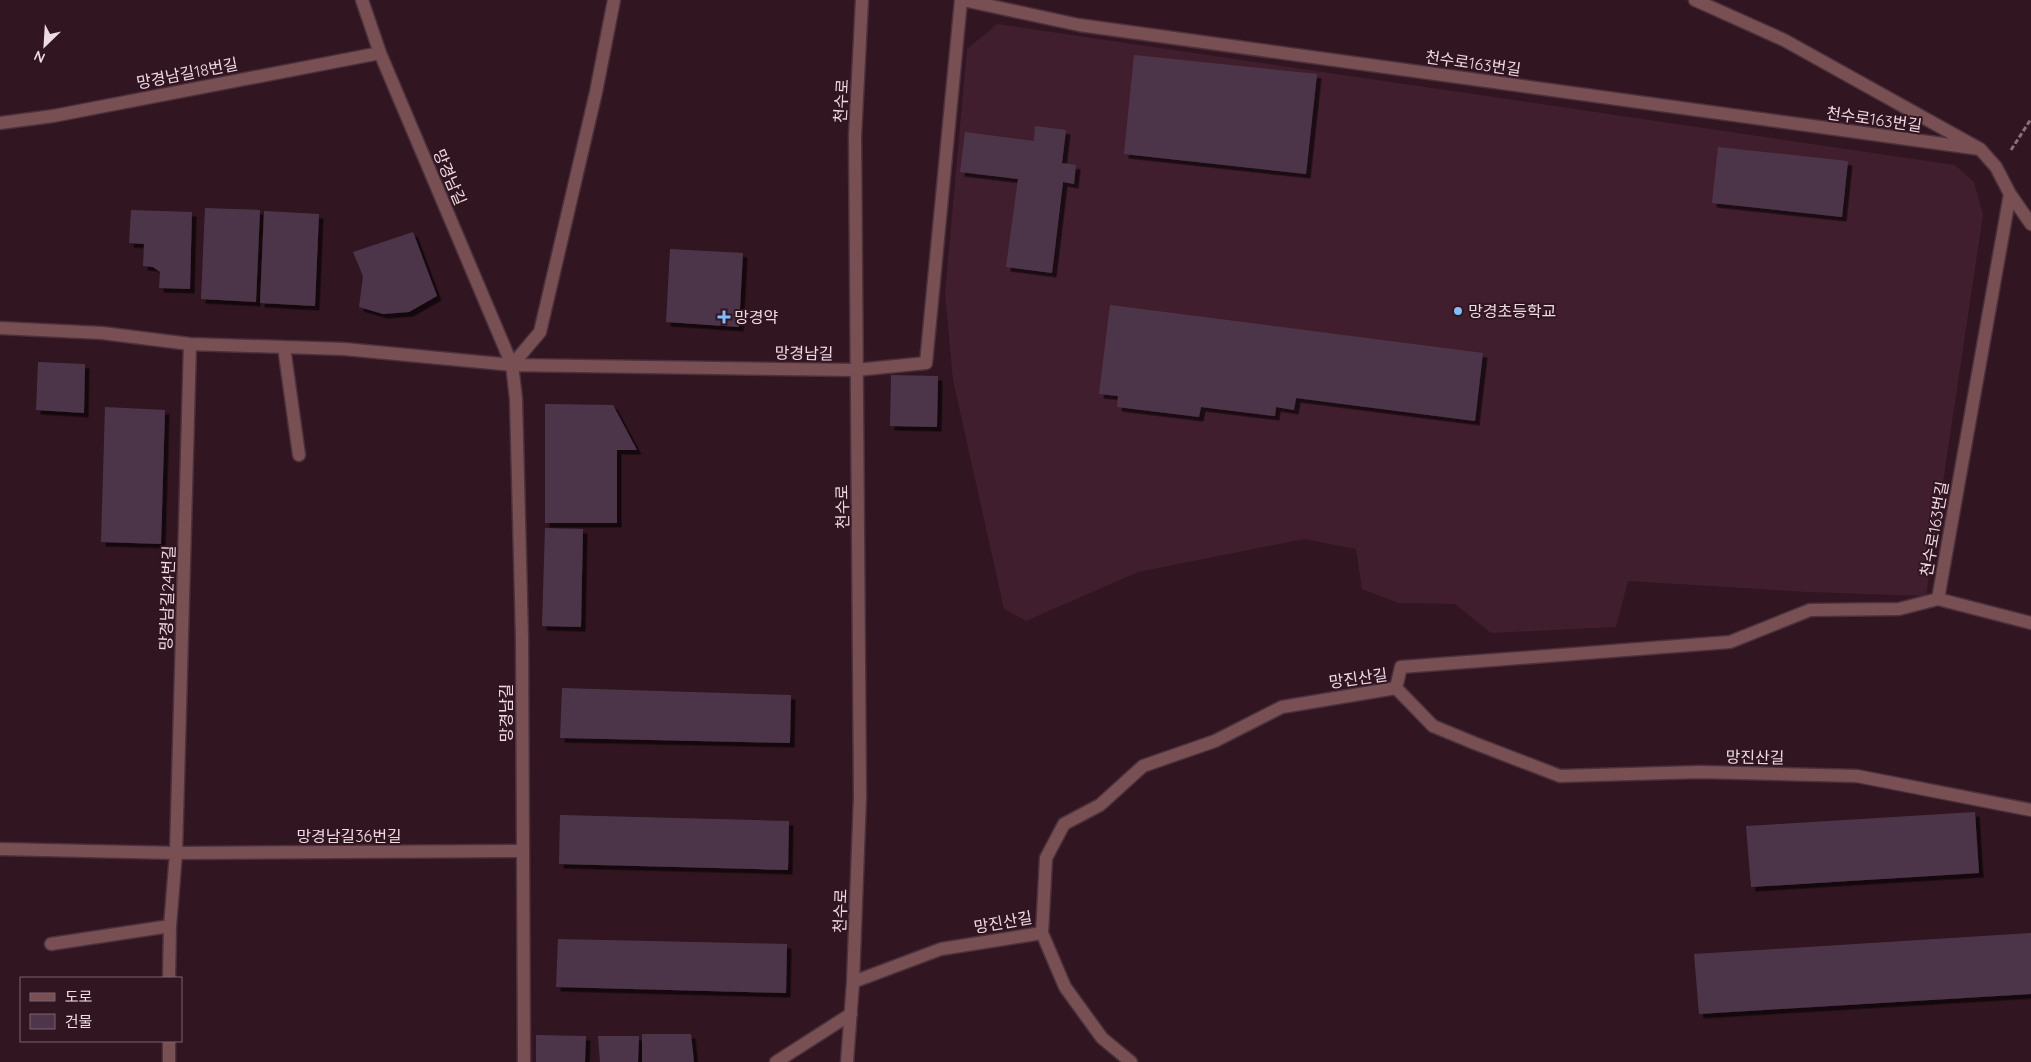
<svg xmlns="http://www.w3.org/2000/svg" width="2031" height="1062" viewBox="0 0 2031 1062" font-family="Quicksand,'Noto Sans KR',sans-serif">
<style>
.built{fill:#411e2d}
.building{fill:#4e3549;filter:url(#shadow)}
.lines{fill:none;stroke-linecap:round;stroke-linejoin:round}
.minor-casing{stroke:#4b313c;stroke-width:15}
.path{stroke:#89707a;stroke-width:3;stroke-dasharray:5 2.5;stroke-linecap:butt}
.minor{stroke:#784f52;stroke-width:12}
.poi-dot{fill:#80bdfa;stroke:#311521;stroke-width:2}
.labels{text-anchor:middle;stroke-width:4;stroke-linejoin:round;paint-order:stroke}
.street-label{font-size:16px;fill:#eedae1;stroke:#311521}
.poi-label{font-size:16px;fill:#eedae1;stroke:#311521;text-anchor:start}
</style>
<defs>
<filter id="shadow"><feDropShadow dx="4.5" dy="4.5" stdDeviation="0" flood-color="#0009"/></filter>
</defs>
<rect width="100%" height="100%" fill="#311521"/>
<!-- built -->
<path class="built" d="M997,24L1955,165L1974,182L1983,215L1926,596L1808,592L1628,581L1616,627L1491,633L1455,604L1399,603L1362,589L1356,549L1304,539L1138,572L1026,621L1004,609L953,380L945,293L967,49Z"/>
<!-- building -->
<path class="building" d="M1134,55L1317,74L1306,174L1124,154Z
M1035,126L1066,130L1062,163L1076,165L1074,184L1063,182L1052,273L1006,267L1018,179L960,172L965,132L1034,141Z
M1718,147L1848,161L1842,217L1712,203Z
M205,208L260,210L256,302L201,299Z
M131,210L192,212L190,289L159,288L160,272L153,267L143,266L144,244L129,243Z
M264,211L319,214L315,306L260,303Z
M413,232L437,296L409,312L383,314L359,307L363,276L353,252Z
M670,249L743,253L739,327L666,322Z
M1110,305L1483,353L1475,421L1296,398L1294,410L1276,407L1275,416L1201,407L1199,417L1117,407L1118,396L1099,394Z
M38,362L85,364L84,413L36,410Z
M891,375L938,376L937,427L890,426Z
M545,404L613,405L637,450H617V523H545Z
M105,407L165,410L161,544L101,542Z
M545,528L583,529L581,627L542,626Z
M562,688L791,695L790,743L560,738Z
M1975,812L1979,873L1751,887L1746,826Z
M560,815L789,821L788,870L559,864Z
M2031,933V994L1699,1014L1694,954Z
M558,939L787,944L786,993L556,987Z
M642,1034H691L694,1062H642Z
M536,1035L586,1036L585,1062H536Z
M598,1036H639L638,1062H600Z"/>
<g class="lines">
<defs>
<path id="minor" d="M362,0L380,53L512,365
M963,0L1079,25L1980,149L1784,40L1695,0
M0,123L53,116L380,53
M2010,194L2031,224
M0,328L102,333L190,344L344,349L512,365
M284,347L299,455
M512,365L540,332L596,92L614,0
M1938,599L2010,194L1996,167L1980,149
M1396,688L1401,667L1730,642L1810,610L1899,609L1938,599L2031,623
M0,849L176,853L523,851
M51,944L170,926
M169,978L170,926L176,853L190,344
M853,982L941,949L1042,933
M169,1062V1041
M524,1062L522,638L516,399L512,365L856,370L926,363L961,0
M776,1062L851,1014
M847,1062L853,982L860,796L855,136L862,0
M1131,1062L1102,1038L1065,987L1042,933L1046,858L1064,824L1100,805L1143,766L1215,741L1282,707L1396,688L1433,726L1474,743L1560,776L1700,772L1857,776L2031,810"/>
</defs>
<!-- minor casing -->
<use href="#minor" class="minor-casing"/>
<!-- path -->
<path class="path" d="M2011,150L2031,119"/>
<!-- minor -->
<use href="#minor" class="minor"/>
</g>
<!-- markers -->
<g class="poi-dot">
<circle cx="1458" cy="311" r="5"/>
<path d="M721.5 309.5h5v5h5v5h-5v5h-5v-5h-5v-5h5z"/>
</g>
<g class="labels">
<!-- street labels -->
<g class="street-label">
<text transform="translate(1473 63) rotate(8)" y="6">천수로163번길</text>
<text transform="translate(187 73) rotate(-11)" y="6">망경남길18번길</text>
<text transform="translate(841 101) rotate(-87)" y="6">천수로</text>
<text transform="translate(1874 119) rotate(8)" y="6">천수로163번길</text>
<text transform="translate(450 177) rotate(67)" y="6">망경남길</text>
<text transform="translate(804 353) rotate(1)" y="6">망경남길</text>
<text transform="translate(842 507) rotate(-91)" y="6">천수로</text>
<text transform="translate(1934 529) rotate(-80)" y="6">천수로163번길</text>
<text transform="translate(167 598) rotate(-88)" y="6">망경남길24번길</text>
<text transform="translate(1358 678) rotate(-8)" y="6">망진산길</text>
<text transform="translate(506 713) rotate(-90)" y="6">망경남길</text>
<text transform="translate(1755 757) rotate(1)" y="6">망진산길</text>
<text x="349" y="842">망경남길36번길</text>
<text transform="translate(840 911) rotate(-88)" y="6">천수로</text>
<text transform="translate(1003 922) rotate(-10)" y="6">망진산길</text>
</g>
<!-- poi labels -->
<g class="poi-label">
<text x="1468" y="317">망경초등학교</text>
<text x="734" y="323">망경약</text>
</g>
</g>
<!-- legend -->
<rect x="20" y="977" width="162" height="65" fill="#311521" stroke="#7d646e"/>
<rect x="30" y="993" width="25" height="8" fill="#784f52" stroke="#7d646e"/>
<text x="65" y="1002" font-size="15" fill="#eedae1">도로</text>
<rect x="30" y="1014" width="25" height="15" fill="#4e3549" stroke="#7d646e"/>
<text x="65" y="1027" font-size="15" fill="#eedae1">건물</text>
<!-- north arrow -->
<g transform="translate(45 45) rotate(205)" stroke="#311521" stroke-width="4" paint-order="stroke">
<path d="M0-4L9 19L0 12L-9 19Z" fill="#eedae1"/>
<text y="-8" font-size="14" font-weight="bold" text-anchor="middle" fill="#eedae1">N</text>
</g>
</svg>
